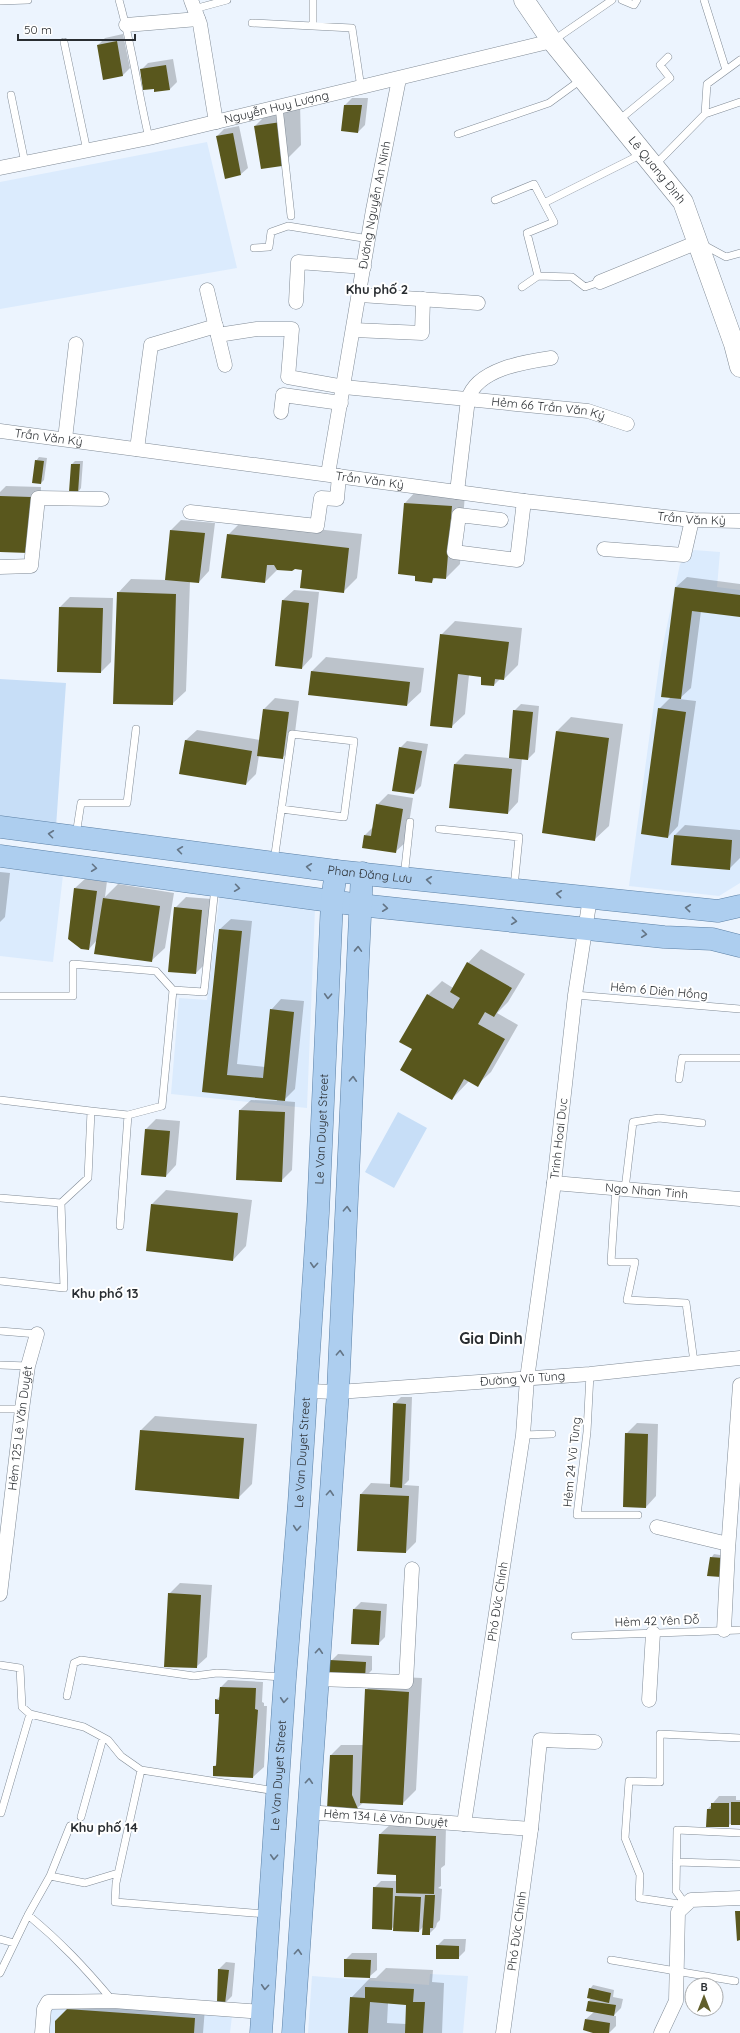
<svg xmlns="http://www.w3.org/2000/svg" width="740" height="2033" viewBox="0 0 740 2033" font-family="Quicksand,sans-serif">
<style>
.built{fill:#dbebfd}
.green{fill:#c7def7}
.shadow{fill:#0003;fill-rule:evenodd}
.building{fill:#59571d}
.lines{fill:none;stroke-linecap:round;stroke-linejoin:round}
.lane-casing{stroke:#818b96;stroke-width:8}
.street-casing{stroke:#818b96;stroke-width:15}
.secondary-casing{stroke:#818b96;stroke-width:21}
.primary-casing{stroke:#5c80a5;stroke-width:23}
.lane{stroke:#fff;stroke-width:7}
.street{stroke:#fff;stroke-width:14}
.secondary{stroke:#fff;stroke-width:20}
.primary{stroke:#adceef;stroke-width:22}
.oneway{stroke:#647586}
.labels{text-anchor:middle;stroke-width:4;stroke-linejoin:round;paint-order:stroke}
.street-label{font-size:12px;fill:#292d31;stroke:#fff}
.neighbourhood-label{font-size:13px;font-weight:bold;fill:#292d31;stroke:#fff}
.district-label{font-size:16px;font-weight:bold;fill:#292d31;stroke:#fff}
</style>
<rect width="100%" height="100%" fill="#ecf4fe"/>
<!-- built -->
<path class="built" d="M207,142L237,268L0,309V182Z
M694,550L720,552L717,587L740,590V883L719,896L629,886L660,659L680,564Z
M0,868L63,875L53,962L0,956Z
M220,893L315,908L307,1108L171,1094L179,998L207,1000Z
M430,1974L468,1976L463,2033H308L312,1976L429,1985Z
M51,2005H107L232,2016L230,2033H46Z"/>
<!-- green -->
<path class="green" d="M0,679L66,683L56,827L12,820L0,816Z
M398,1112L427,1128L394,1188L365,1172Z"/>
<!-- shadow -->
<path class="shadow" d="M123,34L130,68L123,75L104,78L98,45L105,38Z
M173,59L177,82L170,89L154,88L141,70L148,63Z
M352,98H368L365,125L358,132L345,105Z
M300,103L301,145L281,165L255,126L275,106Z
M239,126L248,168L241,174L217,136L224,129Z
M39,457L47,458L44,480L41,483L36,461Z
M75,461H83L81,488L78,492L72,464Z
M6,486L41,487L39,541L0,551V492Z
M418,489L465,493L460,564L446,578L436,577L432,581L405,503Z
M181,520L215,523L209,571L199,582L190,581L186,691L172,704L118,593L131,579L166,580L171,530Z
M242,521L362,534L357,578L343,592L303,569H278L265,582L228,535Z
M687,577L740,584V616L701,611L691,688L679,699L696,701L678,826L668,837L659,709L671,697L676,587Z
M294,590L319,592L312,657L302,668L283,600Z
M70,597L113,598L111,662L101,672L60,607Z
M455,621L522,628L518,665L504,679L501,678L494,685L482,676L469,675L465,714L451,727L441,635Z
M326,657L424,668L421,692L407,705L309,694L312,671Z
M275,698L299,701L293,748L282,758L259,755L256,774L246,784L181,773L186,740L197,730L260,740L264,709Z
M521,704L539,706L535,752L528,759L522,758L518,802L508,813L455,764L465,754L509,758L514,711Z
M571,717L623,724L609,826L595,839L543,832L557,731Z
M407,741L428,744L421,786L414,793L400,748Z
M388,794L413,798L406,842L395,852L365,835L374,826L377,805Z
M685,825L740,830V858L729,869L675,835Z
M0,872L10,873L5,917L0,922Z
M86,878L107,881L105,897L118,884L174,893L165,948L151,961L97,940L89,949L75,888Z
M186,897L212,899L206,963L196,973L175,908Z
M231,919L252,921L237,1064L265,1067L271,1010L281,999L304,1001L295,1089L283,1101L295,1102L292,1170L281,1181L240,1110L251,1100L277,1101V1099L203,1091L220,929Z
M481,949L525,974L508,1002L497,1013L518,1025L491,1072L477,1085L469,1081L452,1099L413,1049L428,995L442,981L453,988L468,963Z
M156,1119L180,1121L176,1165L166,1176L142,1174L146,1129Z
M166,1190L252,1200L246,1246L233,1260L147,1250L152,1204Z
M401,1397H412L409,1480L404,1485L419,1486L416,1542L406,1552L358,1550L361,1494L371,1483L391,1484L394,1404Z
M155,1416L257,1424L252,1484L238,1498L136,1490L141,1430Z
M637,1423L658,1424L656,1496L646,1507L626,1434Z
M714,1554L726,1556L724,1573L711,1558Z
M180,1583L212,1585L207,1657L196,1667L169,1594Z
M361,1602L387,1604L385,1637L378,1644L354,1609Z
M338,1654L372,1656V1670L365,1677L331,1661Z
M380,1676L422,1678L416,1790L402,1804L364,1802L357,1808L331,1755L341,1745H364L366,1690Z
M228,1680L263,1682L262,1702L264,1703V1706H267L264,1767L253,1777L214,1766L217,1764L220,1715L216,1700L221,1695V1687Z
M719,1796H736V1800H740V1824H730L728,1826H707L708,1809Z
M391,1824L446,1826L445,1865L441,1868V1886L438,1888L442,1889L440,1920L437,1923L436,1927L429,1934L424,1926L419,1931L394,1930L395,1926L391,1929L374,1888L381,1881H397V1874L380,1834Z
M444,1939H466L465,1951L458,1958L437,1946Z
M352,1953H377V1970L370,1976L345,1960Z
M226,1962L235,1963L232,1996L225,2003L219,1969Z
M386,1968L433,1970L432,1982L444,1983L442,2033H349L351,1998L370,1978H376ZM388,2003L407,2004L406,2024L387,2023Z
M593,1985L614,1990L613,1997L623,1999L621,2008L613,2016H616V2026L609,2033L586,2019L594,2012L587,2011L589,2001L591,1998L590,1989Z
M79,1999L205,2008L203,2033H56V2022Z"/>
<!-- building -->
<path class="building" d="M117,41L123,76L103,80L97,45Z
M166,65L170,90L154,92V89L143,90L140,69Z
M344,105H362L358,133L341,131Z
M281,122L282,166L261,169L254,126Z
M233,133L241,175L225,179L216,136Z
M35,460L44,461L41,484L32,483Z
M71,464H80L78,493L69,492Z
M0,496L31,497L29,553L0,552Z
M404,503L452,506L446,579L433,578L432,583L415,581V576L398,574Z
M170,530L205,533L199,583L165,580Z
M227,534L349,548L344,593L300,588L302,570L295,569L292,571L277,570L274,565H267L265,583L221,578Z
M675,587L740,595V617L692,611L681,699L661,697Z
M117,592L176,594L173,705L113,704Z
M282,600L309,603L302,669L275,666Z
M59,607L103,608L101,673L57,672Z
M440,634L509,642L504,680L495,679L494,686L481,685V677L458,674L452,728L430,726Z
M311,671L410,682L407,706L308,695Z
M658,708L686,712L668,838L641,834Z
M263,709L289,712L283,759L257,756Z
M513,710L533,712L528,760L509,758Z
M556,731L609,738L595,841L542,833Z
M185,740L252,751L246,785L179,774Z
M399,747L422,751L414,794L392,791Z
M454,764L512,769L508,814L449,808Z
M376,804L403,809L396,853L362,848L364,835L371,836Z
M674,835L732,840L730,870L671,865Z
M74,888L97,891L89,950L81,949L68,939Z
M103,898L160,906L152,962L94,954Z
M174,907L202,910L196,974L168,972Z
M219,929L242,931L227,1075L263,1078L270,1009L294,1012L285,1101L202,1092Z
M467,962L512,988L494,1017L485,1012L478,1024L505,1039L478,1087L464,1079L452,1100L400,1070L412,1049L399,1042L427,994L453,1009L460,998L450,992Z
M239,1110L285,1112L282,1182L236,1180Z
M145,1129L170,1131L166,1177L141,1175Z
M151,1204L238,1213L233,1261L146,1251Z
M393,1403L406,1404L402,1488L390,1487Z
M140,1430L244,1438L239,1499L135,1490Z
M625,1433L648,1434L646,1508L623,1507Z
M360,1494L409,1496L406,1553L357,1551Z
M710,1557L723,1558L721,1577L707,1576Z
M168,1593L201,1595L197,1668L164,1667Z
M353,1609L381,1611L379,1645L351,1644Z
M330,1660L366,1662L365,1678L329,1676Z
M220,1687L256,1688L255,1709L258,1710L253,1778L213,1776V1766H216L219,1714H215V1699L219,1700Z
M365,1689L409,1692L403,1805L360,1803Z
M330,1755H353L352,1795L358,1809H327Z
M731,1802H740V1825H731Z
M711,1803H729V1827H706L707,1809H711Z
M379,1834L436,1836L434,1894L396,1893V1875L377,1874Z
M373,1887L393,1888L392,1930L372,1929Z
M425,1895H435L433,1928H430V1935H422Z
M395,1896L421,1897L419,1932L393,1931Z
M735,1911H740V1940L737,1941Z
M436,1945L459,1946V1959H436Z
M344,1959L371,1960L370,1978L344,1977Z
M218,1969L229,1970L225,2004L217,2003Z
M365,1987L414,1989L413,2002H425L423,2033H405L406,2005L370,2002L368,2033H348L350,1997L365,1998Z
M589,1988L611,1993L609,2003L587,1998Z
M588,2001L616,2005L614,2016L586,2011Z
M67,2009L195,2018L194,2033H55V2021Z
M585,2019L610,2023L609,2033H593L583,2030Z"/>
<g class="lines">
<defs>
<path id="lane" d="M119,0C132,45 138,92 149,138
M313,0V26
M622,0L634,5L637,0
M704,0L726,70
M0,1L28,0
M194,9L227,0
M252,23L352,28L361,88
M554,40L612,0
M64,42L87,151
M11,95L25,163
M279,107L291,216
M705,114L707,84L740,60
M619,120L670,78L660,65L668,57
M458,134L549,103L582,79
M655,165L705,114L740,102
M495,200L534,184L544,203
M702,244L726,257L740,253
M254,248L269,247L271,232L288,226L369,239
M538,276L572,277L585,287L600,282
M522,287L538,276L527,233L554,222L544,203L642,154
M439,829L519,837L514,887
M76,835L81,803H127L136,729
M274,861C280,818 286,776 292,734L354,741L344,817L281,809
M404,877L410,822
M575,995L740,1009
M0,996H73V964L156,971L173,990L204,992L215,887
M679,1079L682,1058H740
M0,1100L91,1111
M616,1188L611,1262H635L627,1300L686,1303L694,1362
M625,1189L633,1122L659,1118L702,1123
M0,1198L61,1203
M120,1226L128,1115
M0,1281L64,1288L61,1203L88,1178L91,1111L128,1115L162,1106L173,990
M0,1331L37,1334
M0,1365L28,1366
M590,1374L587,1432L577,1515H638
M0,1409H22
M523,1435L552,1434
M575,1636L740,1630
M0,1665L20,1668L22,1707L30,1714L84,1727L97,1734L108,1740L121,1756L141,1770L276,1791
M67,1696L74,1663L81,1660L194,1676L217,1673L283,1677
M141,1770L116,1883L115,1902L266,1914
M1,1813L30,1714
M81,1817L103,1738
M676,1862L740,1864
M50,1876L70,1826
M686,1905L639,1898L640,1875L625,1838L629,1781L660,1782V1734L740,1738
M686,1905L676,1891L677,1830L740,1833
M28,1915C61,1942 85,1968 112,2000
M0,1939L14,1943
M611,1960L735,1981
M0,1973L28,1915L50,1876L85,1883L118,1873"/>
<g id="street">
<path d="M191,0L200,24L216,122"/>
<path d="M126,25L198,19"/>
<path id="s1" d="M0,168L149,138L552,41"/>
<path d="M600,282L698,242"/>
<path d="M207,290L225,365"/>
<path d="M360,295L478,303"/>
<path d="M296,302L298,262L364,267"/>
<path d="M354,330L422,333L423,299"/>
<path id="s2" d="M218,335L257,329H292L288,377L344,387L588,411L627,424"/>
<path d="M281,412L283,395L341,403"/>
<path id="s3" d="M0,431L524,501L692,520L740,521"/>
<path d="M65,439L76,344"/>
<path d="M137,449L151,345L216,326"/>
<path id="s4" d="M328,474L373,210L399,79"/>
<path d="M457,492L468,399C477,369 524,362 551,358"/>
<path d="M190,512L317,526L321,498L337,499L339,476"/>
<path d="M501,520L459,515L454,552L517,560L524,501"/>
<path d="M604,549L684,555L692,520"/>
<path d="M0,567L31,566L38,498L102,499"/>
<path id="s5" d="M554,1183L740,1199"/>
<path id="s6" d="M305,1391L338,1392L590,1374L740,1358"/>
<path d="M657,1527L728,1544"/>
<path id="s7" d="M0,1594L22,1409L28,1366L37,1334"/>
<path d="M724,1630L728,1550L740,1385"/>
<path d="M317,1679L406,1682L412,1569"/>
<path d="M649,1700L653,1633"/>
<path id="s8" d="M307,1812L531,1829"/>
<path id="s9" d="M464,1824L523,1435L527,1379L554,1183L575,995L590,898"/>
<path d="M42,2033L44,2009L48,2002L113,2001L263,2012"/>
<path id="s10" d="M503,2033L531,1829L540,1740L595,1742"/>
<path d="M661,2033L676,2001L678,1912L691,1900L740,1898"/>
</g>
<g id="secondary">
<path id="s11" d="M524,0L552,41L683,202L734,344L740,367"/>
</g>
<g id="primary">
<path id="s12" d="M0,827L336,871L718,911L740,906"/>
<path d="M0,856L360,905L664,937L712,939L740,946"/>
<path id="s13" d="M261,2033L285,1678L299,1504L318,1213L332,901L336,871"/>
<path d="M293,2033L338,1392L362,873"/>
</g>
</defs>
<!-- lane casing -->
<use href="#lane" class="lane-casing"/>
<!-- street casing -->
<use href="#street" class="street-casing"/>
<!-- secondary casing -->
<use href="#secondary" class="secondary-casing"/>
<!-- primary casing -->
<use href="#primary" class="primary-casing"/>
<!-- lane -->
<use href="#lane" class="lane"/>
<!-- street -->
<use href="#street" class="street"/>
<!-- secondary -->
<use href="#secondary" class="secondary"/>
<!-- primary -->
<use href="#primary" class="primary"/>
</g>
<!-- one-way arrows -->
<defs><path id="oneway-chevron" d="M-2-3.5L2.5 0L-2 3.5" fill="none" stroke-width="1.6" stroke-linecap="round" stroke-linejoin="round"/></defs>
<g class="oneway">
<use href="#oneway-chevron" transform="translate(51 834) rotate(-173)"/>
<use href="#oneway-chevron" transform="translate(180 850) rotate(-172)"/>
<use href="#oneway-chevron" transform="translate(309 867) rotate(-173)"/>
<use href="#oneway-chevron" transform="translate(94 868) rotate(7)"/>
<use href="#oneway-chevron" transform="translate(429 880) rotate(-174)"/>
<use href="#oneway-chevron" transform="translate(237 888) rotate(8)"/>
<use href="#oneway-chevron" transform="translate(559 894) rotate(-174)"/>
<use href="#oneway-chevron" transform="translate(385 908) rotate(6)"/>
<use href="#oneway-chevron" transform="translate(688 908) rotate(-174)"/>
<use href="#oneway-chevron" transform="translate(514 921) rotate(6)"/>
<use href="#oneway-chevron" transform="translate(644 934) rotate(6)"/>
<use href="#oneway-chevron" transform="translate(358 949) rotate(-88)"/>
<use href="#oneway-chevron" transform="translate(328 996) rotate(93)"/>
<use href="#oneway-chevron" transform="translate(353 1079) rotate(-87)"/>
<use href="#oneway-chevron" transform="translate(347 1209) rotate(-87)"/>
<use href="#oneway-chevron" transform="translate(314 1265) rotate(94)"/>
<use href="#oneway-chevron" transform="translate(340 1353) rotate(-87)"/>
<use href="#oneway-chevron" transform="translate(330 1493) rotate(-86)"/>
<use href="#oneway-chevron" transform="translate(297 1528) rotate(95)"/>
<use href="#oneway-chevron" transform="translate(319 1651) rotate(-86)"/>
<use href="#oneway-chevron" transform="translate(284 1700) rotate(94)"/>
<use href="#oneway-chevron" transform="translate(309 1781) rotate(-86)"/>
<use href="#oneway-chevron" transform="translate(274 1857) rotate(93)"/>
<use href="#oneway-chevron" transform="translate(298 1952) rotate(-86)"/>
<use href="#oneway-chevron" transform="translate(265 1987) rotate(94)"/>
</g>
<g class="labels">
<!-- street labels -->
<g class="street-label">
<text dy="4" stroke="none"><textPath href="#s1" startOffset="283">Nguyễn Huy Lượng</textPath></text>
<text dy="4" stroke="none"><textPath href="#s11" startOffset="216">Lê Quang Định</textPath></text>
<text dy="4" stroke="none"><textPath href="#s4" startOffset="273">Đường Nguyễn An Ninh</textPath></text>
<text dy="4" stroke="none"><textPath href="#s2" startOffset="385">Hẻm 66 Trần Văn Kỷ</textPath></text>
<text dy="4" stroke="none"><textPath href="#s3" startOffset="49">Trần Văn Kỷ</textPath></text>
<text dy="4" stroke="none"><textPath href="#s3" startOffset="373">Trần Văn Kỷ</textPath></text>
<text dy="4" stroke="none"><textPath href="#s3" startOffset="697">Trần Văn Kỷ</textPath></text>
<text dy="4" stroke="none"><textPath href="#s12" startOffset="373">Phan Đăng Lưu</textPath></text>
<text transform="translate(659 991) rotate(5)" y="4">Hẻm 6 Diên Hồng</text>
<text dy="4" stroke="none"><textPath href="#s13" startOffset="906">Le Van Duyet Street</textPath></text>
<text dy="4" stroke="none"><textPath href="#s9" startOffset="692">Trinh Hoai Duc</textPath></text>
<text dy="4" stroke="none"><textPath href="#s5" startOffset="93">Ngo Nhan Tinh</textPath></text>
<text dy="4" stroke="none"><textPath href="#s6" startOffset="218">Đường Vũ Tùng</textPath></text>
<text dy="4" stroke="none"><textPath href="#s7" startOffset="167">Hẻm 125 Lê Văn Duyệt</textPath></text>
<text dy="4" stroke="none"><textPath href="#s13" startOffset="582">Le Van Duyet Street</textPath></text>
<text transform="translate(572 1462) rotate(-84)" y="4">Hẻm 24 Vũ Tùng</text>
<text dy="4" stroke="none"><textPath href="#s9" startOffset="225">Phó Đức Chính</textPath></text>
<text transform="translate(657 1621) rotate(-2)" y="4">Hẻm 42 Yên Đỗ</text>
<text dy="4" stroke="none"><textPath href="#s13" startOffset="258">Le Van Duyet Street</textPath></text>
<text dy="4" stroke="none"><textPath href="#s8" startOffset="79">Hẻm 134 Lê Văn Duyệt</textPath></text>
<text dy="4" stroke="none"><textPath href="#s10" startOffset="103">Phó Đức Chính</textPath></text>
</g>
<!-- neighbourhood labels -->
<g class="neighbourhood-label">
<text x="377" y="294">Khu phố 2</text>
<text x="105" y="1298">Khu phố 13</text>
<text x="104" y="1832">Khu phố 14</text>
</g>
<!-- district labels -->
<g class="district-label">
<text x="491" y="1344">Gia Dinh</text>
</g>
</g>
<!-- north arrow -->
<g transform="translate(704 1997)"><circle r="19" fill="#ffffff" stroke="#a9abad"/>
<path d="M0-3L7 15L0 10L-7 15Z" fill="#615f2c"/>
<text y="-6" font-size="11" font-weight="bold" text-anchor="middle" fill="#292d31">B</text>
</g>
<!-- scale -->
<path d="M18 34v6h117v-6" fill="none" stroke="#292d31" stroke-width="2"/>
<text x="24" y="34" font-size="12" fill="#292d31" stroke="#ffffff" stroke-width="3" paint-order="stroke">50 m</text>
</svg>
